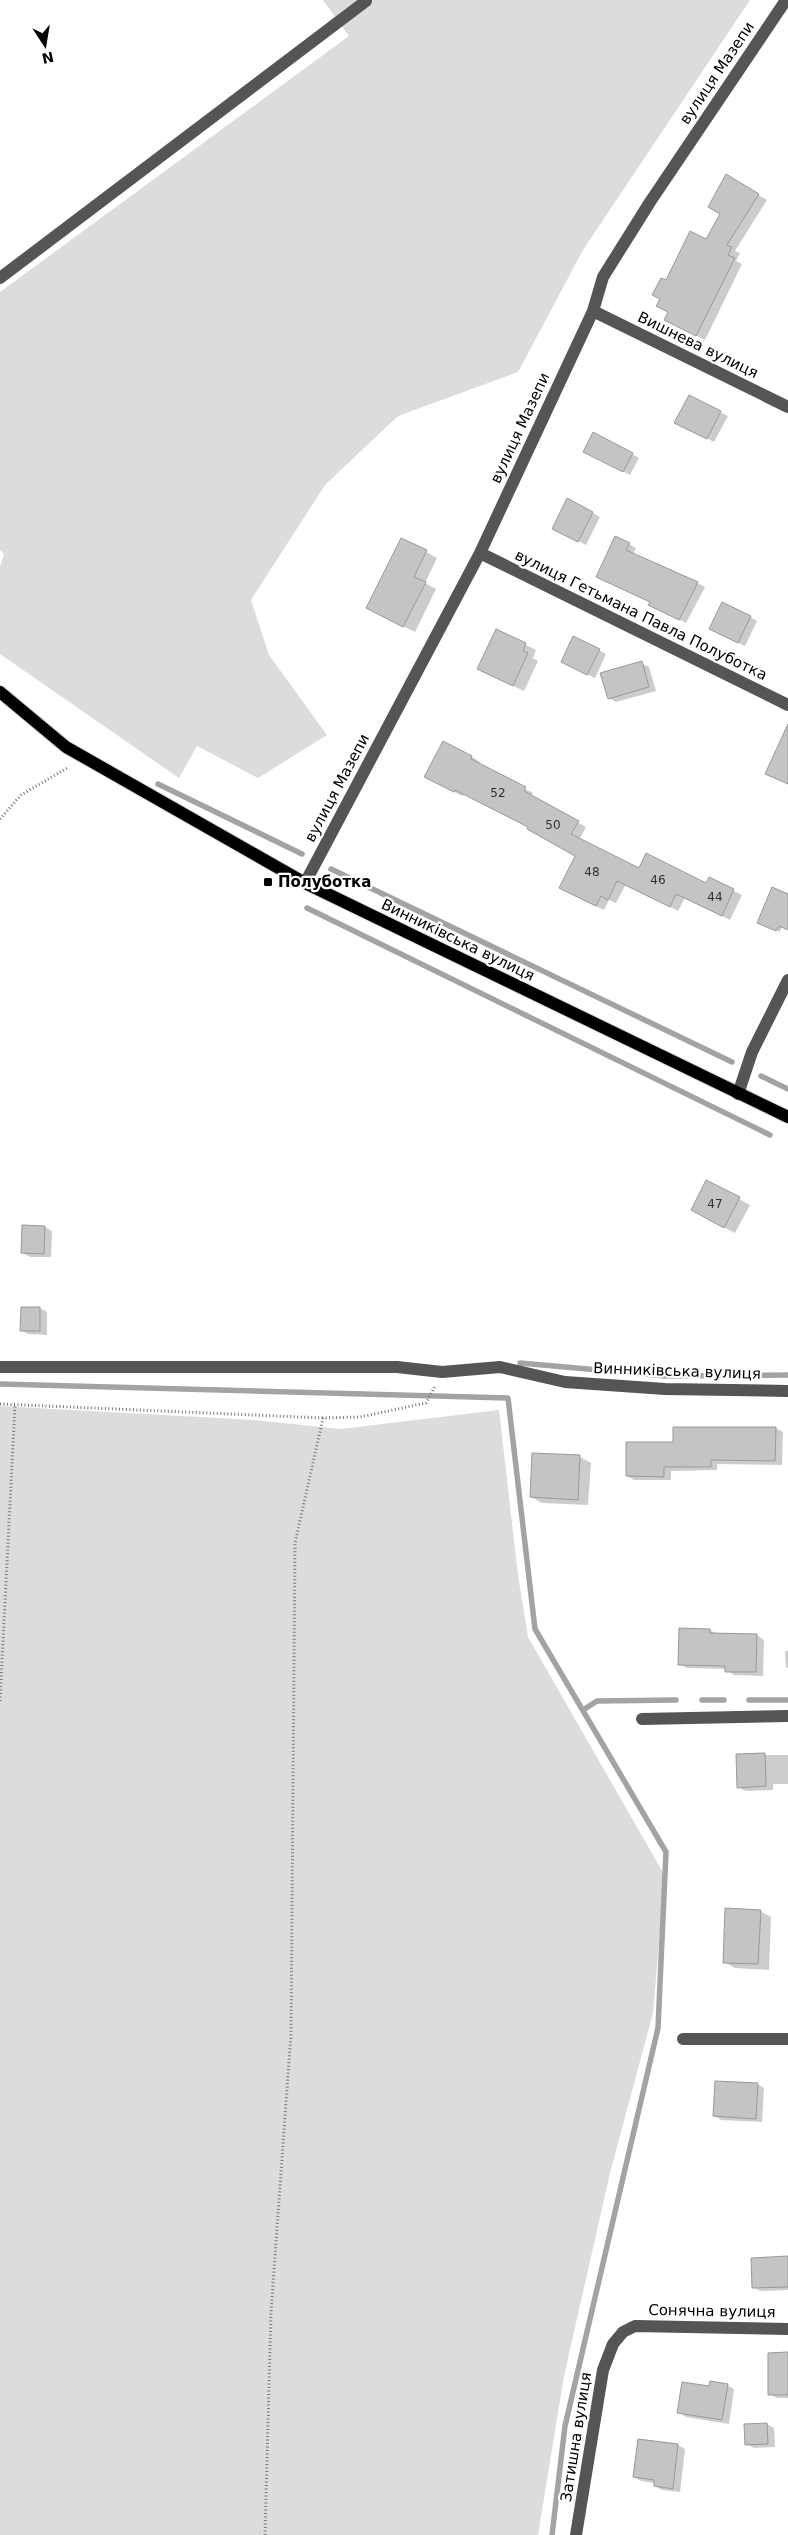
<svg xmlns="http://www.w3.org/2000/svg" width="788" height="2535" viewBox="0 0 788 2535" font-family="'DejaVu Sans',sans-serif">
<style>
.green{fill:#dcdcdc}
.shadow{fill:#0003}
.lines{fill:none;stroke-linecap:round;stroke-linejoin:round}
.stream{stroke:#a3a3a3;stroke-width:5.5}
.building{fill:#c4c4c4;stroke:#999}
.major-casing{stroke:#dbdbdb;stroke-width:14}
.path{stroke:#777;stroke-width:3;stroke-dasharray:1 2.5;stroke-linecap:butt}
.minor{stroke:#555;stroke-width:12}
.major{stroke:#000;stroke-width:12}
.poi-dot{fill:#000;stroke:#fff;stroke-width:2}
.labels{text-anchor:middle;stroke-width:4.5;stroke-linejoin:round;paint-order:stroke}
.number-label{font-size:12px;fill:#313131}
.street-label{font-size:15px;fill:#000;stroke:#fff}
.poi-label{font-size:15px;font-weight:bold;fill:#000;stroke:#fff;text-anchor:start}
</style>
<rect width="100%" height="100%" fill="#fff"/>
<!-- green -->
<path class="green" d="M323,0H750L583,250L518,372L398,416L325,485L251,600L269,655L327,735L258,778L197,746L179,778L0,654V567L4,554L0,550V292L349,36Z
M0,1406L254,1420L341,1429L499,1410L518,1575L528,1637L665,1876L653,2013L610,2173L564,2376L538,2535H0Z"/>
<!-- shadow -->
<path class="shadow" d="M726,175L767,200L735,251L740,253L736,261L742,264L705,340L674,324L669,312L666,282L707,241L722,214Z
M689,396L728,416L714,442L683,426Z
M632,454L639,458L630,475L592,455Z
M593,513L600,517L586,545L561,532Z
M402,539L437,558L425,583L436,589L415,632L378,614Z
M629,544L636,548L633,554L667,570L668,568L705,587L686,623L657,608L651,602L598,576Z
M750,617L757,621L745,646L718,633Z
M496,630L536,650L533,658L538,661L524,691L478,669Z
M599,650L606,654L595,678L569,666Z
M641,663L649,667L656,691L616,702L609,698Z
M472,757L480,762L478,764L533,793L531,797L586,827L579,840L640,869L706,885L709,879L742,895L730,920L685,898L678,911L626,884L616,903L609,900L604,910L568,893L576,855L529,827L464,793L462,796L434,781Z
M788,895V929L782,926L780,932L762,924Z
M707,1182L750,1205L735,1233L703,1216Z
M45,1227L52,1231L51,1257H30L23,1253Z
M22,1308H40L47,1312V1335L28,1334L21,1330Z
M776,1428L783,1432L782,1465L717,1464V1470L671,1471V1480H634L627,1476L675,1444Z
M580,1457L591,1463L588,1505L542,1503L531,1497Z
M710,1630L717,1634L757,1635L764,1640L763,1676L734,1675L727,1669L687,1668L679,1664Z
M785,1651H788V1668L786,1667Z
M737,1755H788V1784H773V1790L745,1791L738,1787Z
M760,1911L771,1917L769,1970L735,1968L724,1962Z
M757,2084L764,2088L762,2122L721,2120L714,2116Z
M788,2258V2290L760,2291L753,2287Z
M788,2353V2398H777L770,2394Z
M727,2385L734,2389L729,2424L686,2417L679,2412Z
M767,2424L774,2428L775,2447L754,2448L747,2444Z
M678,2445L685,2449L680,2492L662,2490L655,2486V2483L641,2481L634,2477Z"/>
<g class="lines">
<!-- stream -->
<path class="stream" d="M158,784L302,854
M331,869L732,1062
M307,908L770,1135
M761,1076L788,1089
M520,1363L666,1376L788,1375
M0,1384L508,1398L535,1629L666,1852L658,2028L565,2426L552,2535
M702,1700H724
M749,1700H788
M583,1710L597,1701L676,1700"/>
</g>
<!-- building -->
<path class="building" d="M726,174L759,194L727,245L732,247L728,255L735,258L696,336L664,320L668,312L656,306L660,299L652,295L661,278L666,280L690,231L706,239L720,214L708,207Z
M689,395L721,411L707,439L674,423Z
M593,432L633,453L623,472L583,452Z
M567,498L593,512L578,542L552,529Z
M615,536L630,543L626,550L698,582L679,620L648,605L650,602L596,577Z
M401,538L427,550L414,577L426,582L403,627L366,608Z
M722,602L751,616L738,643L709,629Z
M496,629L526,643L523,651L528,653L513,686L477,669Z
M573,636L600,649L587,675L561,662Z
M642,661L649,687L608,699L600,673Z
M788,724V784L765,774Z
M443,741L472,756L471,759L526,787L524,791L579,821L571,834L639,868L646,853L706,883L709,877L734,889L722,916L676,894L670,907L617,881L608,900L601,896L596,906L559,888L575,856L527,829L528,827L455,790L454,792L424,777Z
M772,887L788,894V930L779,926L776,931L757,923Z
M706,1180L740,1197L724,1228L691,1210Z
M22,1225L45,1226L44,1254L21,1253Z
M21,1307H40V1331H20Z
M673,1427H776L775,1461L711,1460V1467H664V1477L626,1476V1442H673Z
M532,1453L580,1455L578,1500L530,1497Z
M679,1628L710,1629V1633L757,1634L756,1672H725V1666L678,1665Z
M765,1753L766,1786L737,1788L736,1754Z
M725,1908L761,1910L758,1964L723,1963Z
M715,2081L758,2083L756,2119L713,2116Z
M788,2256V2287L752,2288L751,2258Z
M788,2352V2395H768V2353Z
M710,2381L728,2384L722,2420L677,2413L682,2382L709,2386Z
M767,2423L768,2444L745,2445L744,2424Z
M638,2439L678,2444L673,2489L654,2486V2480L633,2477Z"/>
<g class="lines">
<defs>
<path id="major" d="M0,692L66,747L305,883L788,1117"/>
</defs>
<!-- major casing -->
<use href="#major" class="major-casing"/>
<!-- path -->
<path class="path" d="M0,819L21,795L69,767
M0,1404L323,1418
M0,1701L15,1405
M265,2535L271,2312L291,2033L295,1543L323,1418L360,1417L426,1403L435,1386"/>
<!-- minor -->
<path class="minor" d="M0,278L366,1
M593,311L788,407
M480,553L788,705
M305,883L480,553L593,311L603,277L650,202L786,0
M738,1094L752,1052L788,980
M0,1367H397L442,1372L500,1367L565,1382L665,1389L788,1391
M642,1719L788,1716
M683,2039H788
M576,2535L603,2370L613,2344L623,2332L635,2326L788,2329"/>
<!-- major -->
<use href="#major" class="major"/>
</g>
<!-- markers -->
<rect class="poi-dot" x="263" y="877" width="10" height="10" rx="2.5"/>
<g class="labels">
<!-- number labels -->
<g class="number-label">
<text x="498" y="797">52</text>
<text x="553" y="829">50</text>
<text x="592" y="876">48</text>
<text x="658" y="884">46</text>
<text x="715" y="901">44</text>
<text x="715" y="1208">47</text>
</g>
<!-- street labels -->
<g class="street-label">
<text transform="translate(717 73) rotate(-56)" y="5">вулиця Мазепи</text>
<text transform="translate(698 345) rotate(26)" y="5">Вишнева вулиця</text>
<text transform="translate(520 428) rotate(-65)" y="5">вулиця Мазепи</text>
<text transform="translate(641 615) rotate(26)" y="5">вулиця Гетьмана Павла Полуботка</text>
<text transform="translate(337 788) rotate(-62)" y="5">вулиця Мазепи</text>
<text transform="translate(458 940) rotate(26)" y="5">Винниківська вулиця</text>
<text transform="translate(677 1371) rotate(2)" y="5">Винниківська вулиця</text>
<text transform="translate(712 2311) rotate(1)" y="5">Сонячна вулиця</text>
<text transform="translate(576 2437) rotate(-81)" y="5">Затишна вулиця</text>
</g>
<!-- poi labels -->
<g class="poi-label">
<text x="278" y="887">Полуботка</text>
</g>
</g>
<!-- north arrow -->
<g transform="translate(45 45) rotate(168)" stroke="#ffffff" stroke-width="4" paint-order="stroke">
<path d="M0-4L9 19L0 12L-9 19Z" fill="#000000"/>
<text y="-8" font-size="14" font-weight="bold" text-anchor="middle" fill="#000000">N</text>
</g>
</svg>
